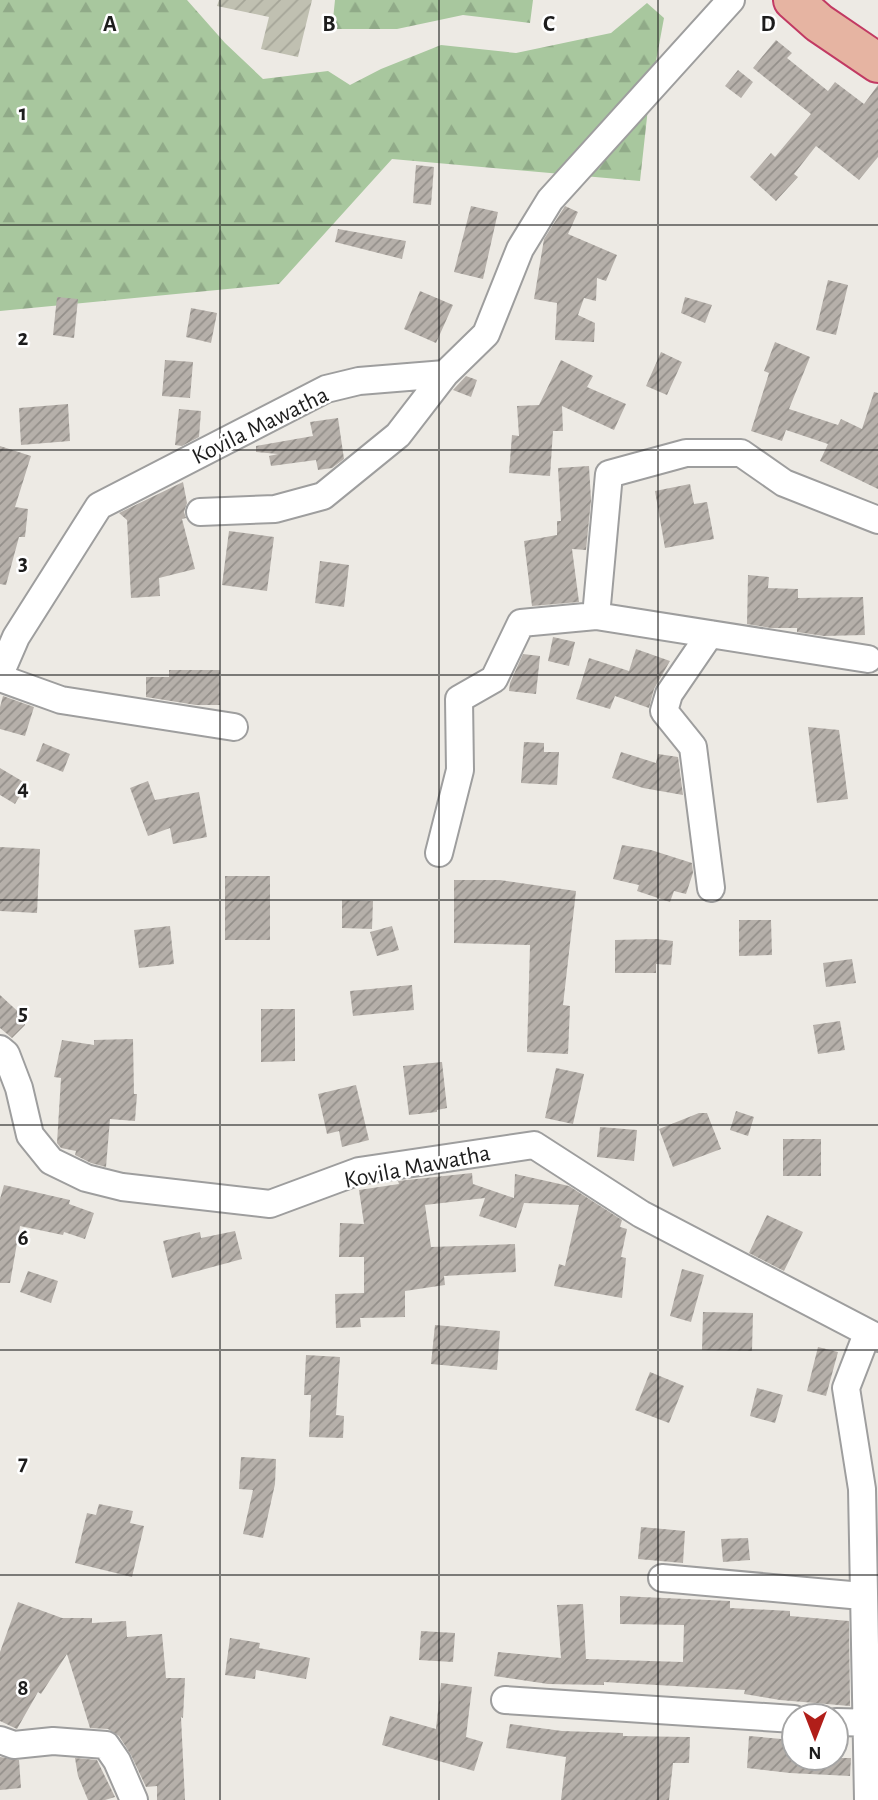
<svg xmlns="http://www.w3.org/2000/svg" width="878" height="1800" viewBox="0 0 878 1800" font-family="'Alegreya Sans',sans-serif">
<style>
.construction{fill:url(#construction-furrows)}
.forest{fill:url(#forest-firs)}
.building{fill:url(#building-hatch)}
.lines{fill:none;stroke-linecap:round;stroke-linejoin:round}
.minor-casing{stroke:#9e9e9e;stroke-width:30}
.trunk-casing{stroke:#c23a63;stroke-width:42}
.minor{stroke:#fff;stroke-width:26}
.trunk{stroke:#e6b4a2;stroke-width:38}
.grid{fill:none;stroke:#1d1d1d;stroke-width:2;stroke-opacity:0.55}
.labels{text-anchor:middle;stroke-width:5;stroke-linejoin:round;paint-order:stroke}
.street-label{font-size:24px;fill:#1d1d1d;stroke:#fff}
.grid-label{font-size:23px;text-anchor:middle;font-weight:bold;fill:#1d1d1d;stroke:#fff;stroke-width:5;stroke-linejoin:round;paint-order:stroke}
</style>
<defs>
<pattern id="construction-furrows" width="10" height="10" patternUnits="userSpaceOnUse" patternTransform="scale(1.75)"><rect width="10" height="10" fill="#c0c0b1"/><path d="M-1 1l2-2M0 10L10 0M9 11l2-2" fill="none" stroke="#a5a598"/></pattern>
<pattern id="forest-firs" width="22" height="20" patternUnits="userSpaceOnUse" patternTransform="scale(1.75)"><rect width="22" height="20" fill="#a8c79e"/><path d="M5 1l3.5 6h-7zM16 11l3.5 6h-7z" fill="#90aa88"/></pattern>
<pattern id="building-hatch" width="6" height="6" patternUnits="userSpaceOnUse" patternTransform="scale(1.75)"><rect width="6" height="6" fill="#b6b0aa"/><path d="M-1 1l2-2M0 6l6-6M5 7l2-2" fill="none" stroke="#938f8a"/></pattern>
</defs>
<rect width="100%" height="100%" fill="#edeae4"/>
<!-- construction -->
<path class="construction" d="M219,0H312L298,57L261,49L269,17L217,6Z"/>
<!-- forest -->
<path class="forest" d="M0,0H187L225,43L263,79L328,71L350,85L381,69L441,45L516,53L611,33L647,3L664,18L649,99L640,181L392,159L279,284L0,311Z
M335,0H533L530,23L463,15L397,29H332Z"/>
<!-- building -->
<path class="building" d="M776,40L792,53L787,58L828,91L835,82L864,104L878,85V157L859,180L816,146L794,174L798,177L776,201L750,177L771,153L775,157L811,114L753,68Z
M738,70L753,82L741,98L725,86Z
M416,165L434,167L431,205L413,203Z
M471,206L498,212L483,279L454,272Z
M565,206L578,212L568,234L617,255L606,281L597,278L596,301L584,298L578,315L595,323L594,342L555,340L557,303L534,299L544,239Z
M338,229L406,241L402,259L335,242Z
M828,280L848,285L836,335L816,330Z
M420,291L453,305L436,343L404,329Z
M57,297L78,299L74,338L53,335Z
M685,297L712,305L705,323L681,313Z
M191,308L217,313L211,343L186,337Z
M775,342L810,357L789,409L838,425L841,419L862,429L874,392L878,393V489L820,461L828,444L786,430L782,441L751,431L769,373L764,371Z
M661,352L682,362L667,395L646,386Z
M165,360L193,362L190,398L162,396Z
M561,360L593,376L587,387L626,404L614,430L562,406L563,431H553L550,476L509,473L512,435L519,436L517,406L539,405Z
M466,376L477,380L471,397L453,390Z
M68,404L70,441L21,445L19,408Z
M179,409L201,411L199,437L182,446L175,445Z
M338,418L344,459L332,468L318,470L316,460L271,466L269,456L278,454L256,452V446L313,436L310,422Z
M0,446L31,456L15,507L28,509L25,537H19L6,585L0,584Z
M589,466L591,500L586,550L572,549L579,602L532,606L524,541L557,535V521H561L558,468Z
M183,482L187,503L184,512L186,518L182,519L195,569L159,578L160,596L131,598L127,520L119,513Z
M690,484L694,504L707,502L714,539L665,548L655,491Z
M229,531L274,537L267,591L222,585Z
M320,561L349,565L344,607L315,603Z
M748,575L769,577L768,588L798,589V598L863,597L865,635L824,636L797,632V628H771L747,624Z
M553,637L575,642L569,666L548,661Z
M636,649L670,661L654,689L649,708L615,696L610,709L576,699L589,658L629,671Z
M523,654L540,656L536,694L509,691L510,683Z
M169,670H220V705H196L146,697V677H169Z
M3,696L34,707L25,736L0,729V707Z
M808,727L839,730L848,799L817,803Z
M524,742L544,743V752H559L557,785L521,783Z
M43,743L70,754L63,772L36,761Z
M621,752L656,763L658,754L678,757L683,795L643,788L612,778Z
M0,768L27,784L15,804L0,795Z
M148,781L155,800L199,792L207,837L173,844L170,828L148,836L130,788Z
M622,845L651,850L692,863L693,873L686,894L674,891L670,902L637,891L639,885L613,879Z
M0,847L40,849L37,913L0,911Z
M225,876H270V940H225Z
M454,880H500L576,891L563,1005L570,1006L568,1054L527,1052L530,945L454,943Z
M342,900L373,901L372,929L342,928Z
M739,920H771L772,955L739,956Z
M170,926L174,964L139,968L134,930Z
M392,926L399,950L377,956L370,932Z
M656,939L673,941L671,965L656,964V973H615V940Z
M852,959L856,983L826,987L823,963Z
M412,985L414,1010L353,1016L350,991Z
M0,995L25,1018V1025L12,1038L0,1028Z
M261,1009H295V1061L261,1062Z
M840,1021L845,1050L818,1054L813,1025Z
M133,1039L134,1094H137L135,1121L110,1119L106,1167L91,1163L75,1155L76,1151L61,1148L57,1143L61,1078L54,1077L62,1040L94,1045V1040Z
M442,1062L447,1108L437,1110V1112L409,1115L403,1066Z
M556,1068L584,1074L573,1124L545,1118Z
M356,1085L369,1140L342,1147L339,1131L327,1134L318,1094Z
M736,1111L754,1117L748,1136L730,1130Z
M699,1113H707L721,1149L673,1167L659,1129Z
M600,1127L637,1130L634,1161L597,1157Z
M783,1139H821V1176H783Z
M472,1173L473,1184L514,1198L515,1174L569,1186L622,1220L620,1227L627,1229L621,1257L626,1258L622,1298L554,1286L559,1264L565,1266L579,1205L524,1203L516,1228L479,1216L485,1198L425,1205L431,1247L515,1244L516,1272L444,1276L445,1285L405,1291V1317L360,1318L361,1327L336,1328L335,1294L364,1293V1257H339L340,1223L364,1224L359,1190L399,1184L398,1181Z
M4,1185L70,1200L69,1204L94,1213L85,1239L64,1232L63,1235L20,1226L10,1283H0V1199Z
M767,1215L803,1232L784,1271L749,1253Z
M235,1231L242,1259L172,1278L163,1241L200,1232L201,1238Z
M682,1269L704,1275L691,1322L670,1316Z
M28,1271L58,1281L51,1303L20,1292Z
M703,1312L753,1313L752,1351L702,1350Z
M435,1325L500,1331L497,1370L431,1364Z
M818,1347L838,1352L826,1396L807,1391Z
M306,1355L340,1357L336,1415L344,1416L343,1438L309,1437L311,1395H304Z
M650,1372L684,1386L669,1423L635,1410Z
M757,1388L783,1395L775,1423L750,1416Z
M241,1457L276,1459L275,1484L263,1538L243,1534L253,1490L239,1489Z
M99,1504L133,1511L130,1523L144,1526L132,1577L75,1563L87,1513L96,1515Z
M641,1527L685,1531L683,1563L638,1559Z
M748,1538L750,1560L723,1562L721,1539Z
M620,1596L730,1601V1608L790,1611V1616L849,1621L850,1706L780,1700L744,1694L745,1690L604,1682V1685L548,1684L494,1676L498,1652L561,1658L557,1605L583,1604L586,1659L683,1662L684,1625L620,1624Z
M18,1602L62,1618H92V1623L126,1621L127,1637L162,1634L166,1678H185L183,1718L181,1717L185,1800H157V1786L146,1787L131,1755L119,1736L108,1729L90,1728L67,1654L41,1694L38,1692L17,1729L0,1721V1652Z
M421,1631L455,1633L453,1662L419,1660Z
M230,1638L260,1643L259,1648L310,1658L306,1679L256,1670L255,1679L225,1675Z
M441,1683L472,1687L466,1737L483,1742L474,1771L382,1745L390,1716L436,1729Z
M510,1724L562,1731L623,1733V1736L690,1737L689,1763H673L669,1800H561L566,1757L506,1748Z
M749,1736L793,1740L791,1758H851L850,1776L790,1773L747,1768Z
M0,1757L19,1760L21,1788L0,1790Z
M75,1758L97,1760L115,1797L105,1800H88L78,1776Z"/>
<g class="lines">
<defs>
<path id="minor" d="M200,512L275,509L323,496L398,435L445,374
M596,616L868,659
M710,634L669,694L664,711L693,747L711,888
M0,674L16,637L99,506L326,389L359,381L445,374L486,334L520,249L550,200L731,0
M0,678L61,700L234,727
M439,853L460,770L459,699L494,679L521,623L596,616L609,474L686,453H741L784,483L878,520
M0,1049L6,1054L19,1088L30,1135L51,1161L86,1178L122,1187L270,1204L359,1171L534,1145L641,1214L878,1338
M867,1334L846,1388L862,1489L868,1800
M662,1578L862,1596
M505,1700L794,1719
M836,1722L878,1723
M0,1740L14,1745L53,1741L106,1745L117,1761L134,1800"/>
<path id="trunk" d="M793,0L819,23L878,63"/>
</defs>
<!-- minor casing -->
<use href="#minor" class="minor-casing"/>
<!-- trunk casing -->
<use href="#trunk" class="trunk-casing"/>
<!-- minor -->
<use href="#minor" class="minor"/>
<!-- trunk -->
<use href="#trunk" class="trunk"/>
</g>
<!-- grid -->
<path class="grid" d="M220,0V1800M439,0V1800M658,0V1800M0,225H878M0,450H878M0,675H878M0,900H878M0,1125H878M0,1350H878M0,1575H878"/>
<g class="labels">
<!-- street labels -->
<g class="street-label">
<text transform="translate(260 425) rotate(-26)" y="8">Kovila Mawatha</text>
<text transform="translate(417 1166) rotate(-11)" y="8">Kovila Mawatha</text>
</g>
</g>
<g class="grid-label">
<text x="110" y="31">A</text>
<text x="329" y="31">B</text>
<text x="549" y="31">C</text>
<text x="768" y="31">D</text>
<text x="23" y="120">1</text>
<text x="23" y="345">2</text>
<text x="23" y="570">3</text>
<text x="23" y="795">4</text>
<text x="23" y="1020">5</text>
<text x="23" y="1245">6</text>
<text x="23" y="1470">7</text>
<text x="23" y="1695">8</text>
</g>
<!-- north arrow -->
<g transform="translate(815 1737) rotate(180)"><circle r="33" fill="#ffffff" stroke="#a5a5a5" stroke-width="2"/>
<path d="M0-5L12 26L0 18L-12 26Z" fill="#b11e19"/>
<text y="-10" font-size="19" font-weight="bold" text-anchor="middle" fill="#1d1d1d">N</text>
</g>
</svg>
